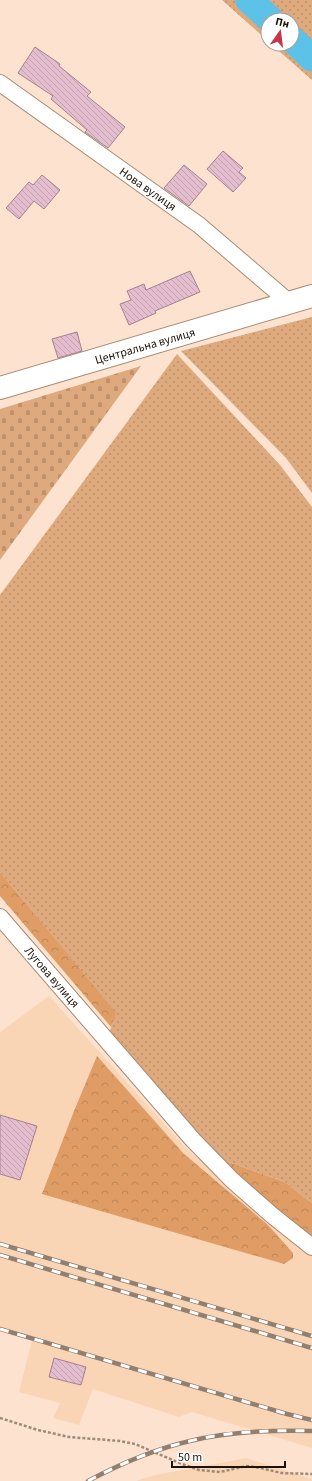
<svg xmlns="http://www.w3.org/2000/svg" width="312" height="1481" viewBox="0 0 312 1481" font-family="'Source Sans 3',sans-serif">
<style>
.built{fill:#f9d4b5}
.grass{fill:url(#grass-dots)}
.forest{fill:url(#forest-crowns)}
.cemetery{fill:url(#cemetery-stones)}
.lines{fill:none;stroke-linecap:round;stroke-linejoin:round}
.river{stroke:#5cc2e7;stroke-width:27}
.building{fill:url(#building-back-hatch);stroke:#a48191}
.street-casing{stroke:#a78b73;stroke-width:18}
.secondary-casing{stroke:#a78b73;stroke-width:24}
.path{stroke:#9d8a7a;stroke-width:2.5;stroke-dasharray:3 2;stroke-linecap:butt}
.street{stroke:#fff;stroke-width:16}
.secondary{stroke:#fff;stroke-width:22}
.rail-casing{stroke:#917f70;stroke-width:4.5}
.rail{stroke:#fff;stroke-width:3;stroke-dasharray:9;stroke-linecap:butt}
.labels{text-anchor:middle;stroke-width:3;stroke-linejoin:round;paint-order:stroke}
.street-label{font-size:12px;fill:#1d1209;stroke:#fff}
</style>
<defs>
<pattern id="grass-dots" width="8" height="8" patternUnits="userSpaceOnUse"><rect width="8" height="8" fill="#dea97d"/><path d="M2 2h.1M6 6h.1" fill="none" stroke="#be906b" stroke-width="1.8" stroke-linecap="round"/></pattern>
<pattern id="forest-crowns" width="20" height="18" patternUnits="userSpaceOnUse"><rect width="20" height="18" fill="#df9d65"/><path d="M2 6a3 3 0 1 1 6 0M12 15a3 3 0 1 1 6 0" fill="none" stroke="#bf8656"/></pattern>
<pattern id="cemetery-stones" width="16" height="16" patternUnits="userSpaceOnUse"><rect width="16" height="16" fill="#dea97d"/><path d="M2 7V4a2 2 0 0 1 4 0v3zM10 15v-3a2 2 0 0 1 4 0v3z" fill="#be906b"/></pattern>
<pattern id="building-back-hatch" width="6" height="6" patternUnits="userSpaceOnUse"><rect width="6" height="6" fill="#e4bece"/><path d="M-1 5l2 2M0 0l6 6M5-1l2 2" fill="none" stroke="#c3a2b0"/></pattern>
</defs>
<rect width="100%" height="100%" fill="#fde3cf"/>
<!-- built -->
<path class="built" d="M49,996L186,1148L312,1256V1448L192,1412L179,1417L93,1389L79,1425L53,1418L60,1403L19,1392L32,1340L0,1331V1032Z
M246,1458L312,1479V1481H136L155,1475Z"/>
<!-- grass -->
<path class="grass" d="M222,0H312V80L271,44H292V20H268V41Z
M312,317V493L286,458L181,351Z
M177,354L280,465L312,507V1203L285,1182L217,1158L109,1035L115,1013L0,872V595Z"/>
<!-- forest -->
<path class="forest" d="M0,872L116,1013L111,1027L0,896Z
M97,1056L183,1153L268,1225L293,1253V1258L284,1264L42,1194L74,1111Z
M217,1158L285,1182L312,1203V1239Z"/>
<!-- cemetery -->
<path class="cemetery" d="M141,366L0,560V409Z"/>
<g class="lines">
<!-- river -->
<path class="river" d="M249,0L271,20
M292,39L312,58"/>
</g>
<!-- building -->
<path class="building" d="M35,47L60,64L59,66L91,92L87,96L125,127L108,148L85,132L87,130L51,99L53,96L18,73Z
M223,151L243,168L239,172L246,178L233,192L207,169Z
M184,165L207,184L189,206L164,188Z
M42,175L60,190L44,209L34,201L19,219L6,208L29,182L33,185Z
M190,271L200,292L155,311L156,313L129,325L120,304L131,300L127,291L144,284L146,290Z
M77,332L82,351L58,358L52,339Z
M0,1115L37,1126L20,1180L0,1174Z
M54,1358L86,1367L81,1385L49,1377Z"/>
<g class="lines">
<defs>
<path id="street" d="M0,83L199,225L290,303
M0,917L193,1140L232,1180L273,1216L312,1247"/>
<path id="secondary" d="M0,388L312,296"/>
</defs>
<!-- street casing -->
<use href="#street" class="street-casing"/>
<!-- secondary casing -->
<use href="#secondary" class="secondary-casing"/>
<!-- path -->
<path class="path" d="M0,1418L38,1430L69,1437L120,1441L135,1444L182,1464L199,1470L220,1472L247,1466L261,1468L281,1473L312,1474"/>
<!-- street -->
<use href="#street" class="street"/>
<!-- secondary -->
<use href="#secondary" class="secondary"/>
<defs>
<path id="rail" d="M0,1244L312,1336
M0,1255L312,1348
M0,1329L287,1414L312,1420
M88,1481C120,1464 155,1449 190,1441C230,1431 272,1430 312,1431"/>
</defs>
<!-- rail casing -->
<use href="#rail" class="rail-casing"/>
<!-- rail -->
<use href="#rail" class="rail"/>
</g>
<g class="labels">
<!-- street labels -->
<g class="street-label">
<text transform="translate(148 189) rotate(35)" y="4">Нова вулиця</text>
<text transform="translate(145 346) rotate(-16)" y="4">Центральна вулиця</text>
<text transform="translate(52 977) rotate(49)" y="4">Лугова вулиця</text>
</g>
</g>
<!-- north arrow -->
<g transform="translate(280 32) rotate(14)"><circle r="19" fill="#ffffff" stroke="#a5a09d"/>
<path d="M0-3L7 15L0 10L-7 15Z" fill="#c53547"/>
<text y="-6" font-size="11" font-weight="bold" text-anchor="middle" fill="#1d1209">Пн</text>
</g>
<!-- scale -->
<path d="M172 1461v6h113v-6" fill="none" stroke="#1d1209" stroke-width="2"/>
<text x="178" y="1461" font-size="12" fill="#1d1209" stroke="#ffffff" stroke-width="3" paint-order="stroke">50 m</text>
</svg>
